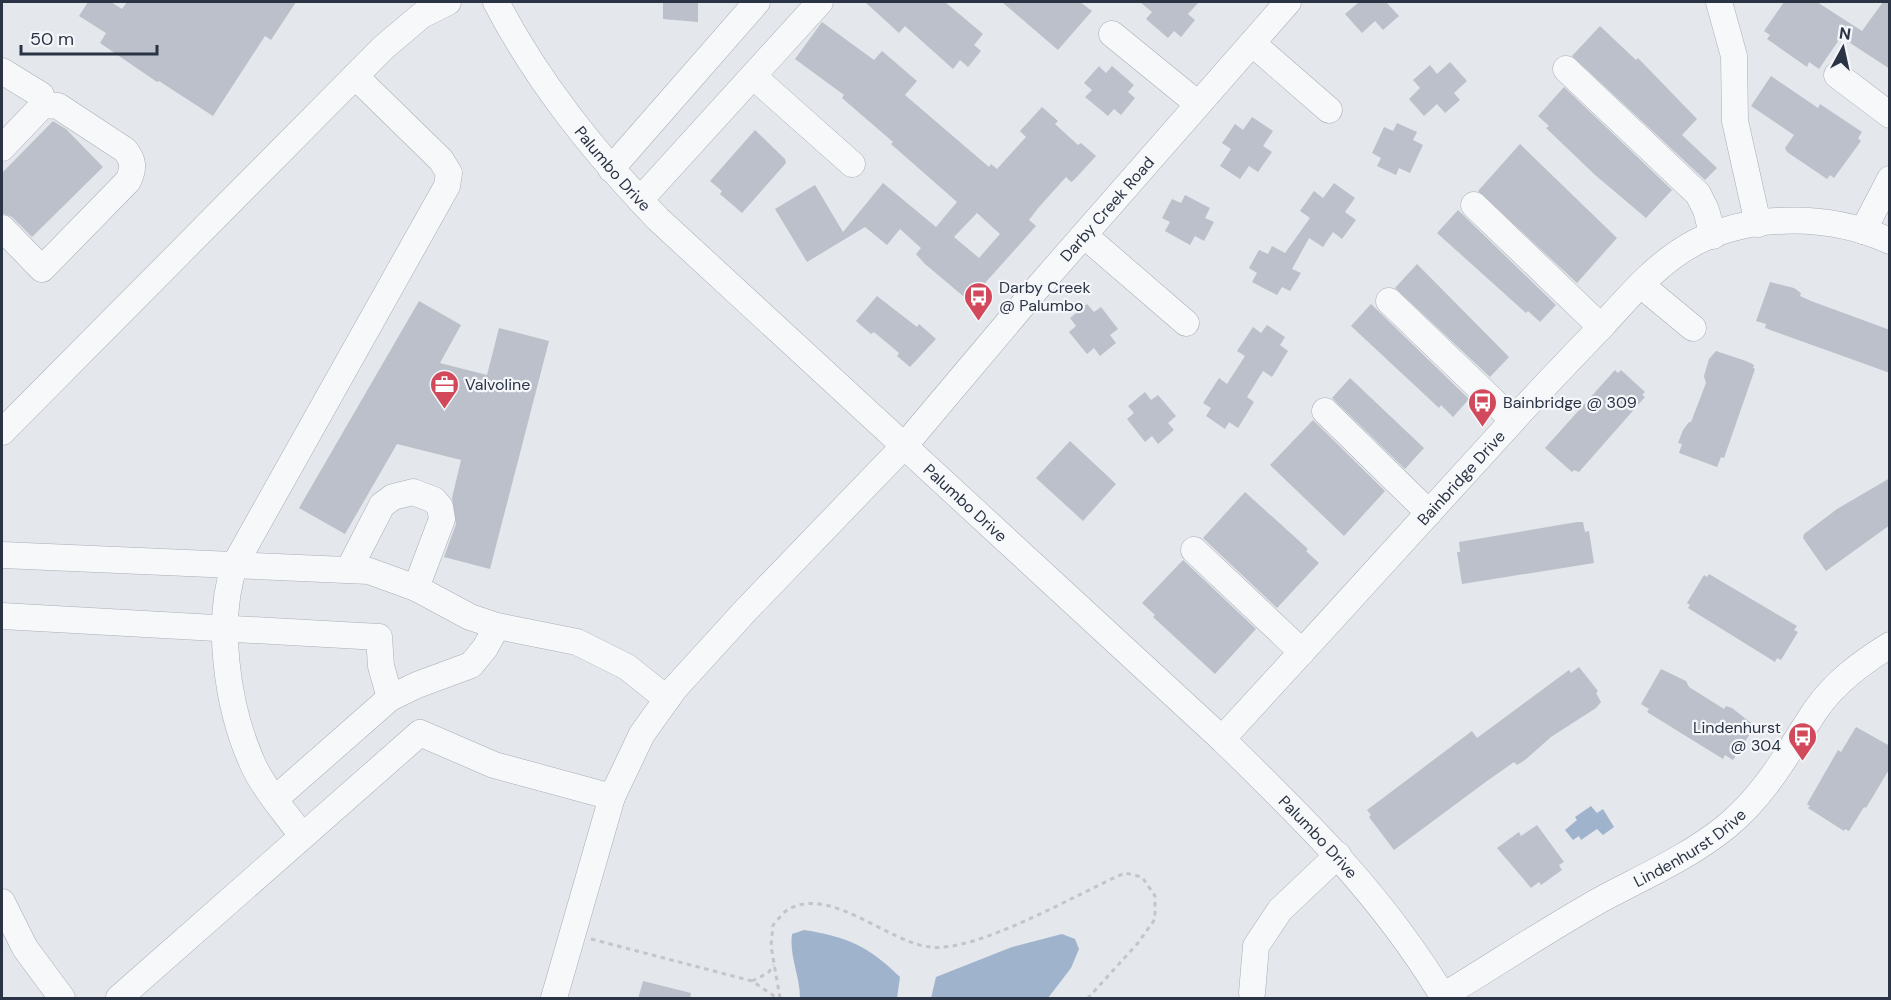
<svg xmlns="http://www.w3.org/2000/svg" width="1891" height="1000" viewBox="0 0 1891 1000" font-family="'DM Sans',sans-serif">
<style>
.water{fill:#9fb4cc}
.building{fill:#bbc0ca;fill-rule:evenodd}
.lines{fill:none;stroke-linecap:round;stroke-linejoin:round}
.minor-casing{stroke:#a9aeb7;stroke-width:27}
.path{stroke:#c2c5cb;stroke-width:3;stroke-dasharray:4.5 4.5;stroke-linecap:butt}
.minor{stroke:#f7f8fa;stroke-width:26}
.labels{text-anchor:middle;stroke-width:4.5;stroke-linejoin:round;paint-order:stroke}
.street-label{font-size:16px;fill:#2b3445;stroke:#f4f6f9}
.poi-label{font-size:16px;fill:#2b3445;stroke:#f4f6f9;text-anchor:start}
</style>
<rect width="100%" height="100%" fill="#e4e7ec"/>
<!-- water -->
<path class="water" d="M1591,806L1597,813L1603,809L1614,827L1603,835L1597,829L1581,840L1579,836L1573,840L1565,830L1577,820L1575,817Z
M804,930C848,937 868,946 900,977L897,998H800C800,976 789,956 792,934Z
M1062,934L1075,939L1079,949L1071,968L1048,998H931L936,977L1012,947Z"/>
<!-- building -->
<path class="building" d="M88,2H111L122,9L127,2H296L271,40L265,36L213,116L159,81L157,82L100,43L106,33L79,16Z
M663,2H698V22L663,19Z
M865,2H945L983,34L974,45L981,51L968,67L960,60L953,69L905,26L899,33Z
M1002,2H1080L1092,11L1058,50Z
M1140,2H1199L1188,14L1195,20L1181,37L1174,31L1168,38L1146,19L1152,12Z
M1359,2H1386L1399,16L1383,30L1375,21L1362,33L1345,14Z
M1784,2H1817L1862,31L1883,2H1890V69L1841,37L1819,69L1809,62L1807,67L1767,39L1770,35L1764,31Z
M822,22L874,60L882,51L917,81L905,95L989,167L991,164L997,169L1026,137L1020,131L1042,107L1058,121L1055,124L1078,145L1081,143L1096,156L1074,180L1071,182L1066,177L1039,207L1029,220L1036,226L969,301L925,264L916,254L921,248L900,229L887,245L865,227L807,262L775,209L815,185L843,232L883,183L936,227L957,202L891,144L893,142L842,98L844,95L795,59ZM977,213L1000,234L979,258L954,237Z
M1600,26L1636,60L1638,58L1697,119L1682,135L1717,168L1705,180L1572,56Z
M1450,62L1467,81L1454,93L1460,100L1445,113L1437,104L1424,116L1409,99L1420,88L1413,80L1430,65L1437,74Z
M1099,66L1106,73L1112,66L1134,85L1128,92L1135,98L1121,115L1114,109L1108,116L1085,97L1092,90L1084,83Z
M1771,76L1818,108L1820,104L1862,132L1858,138L1861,141L1834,178L1830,175L1827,179L1787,152L1785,148L1794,135L1751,106Z
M1564,87L1672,190L1646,218L1594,174L1546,128L1549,126L1538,116Z
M1252,117L1273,131L1263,146L1272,152L1258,172L1249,166L1240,179L1220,166L1231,149L1222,143L1235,124L1243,130Z
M53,121L66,129L103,167L32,237L12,217L2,213V173Z
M1397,123L1417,132L1413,140L1423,145L1410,173L1399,168L1396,175L1377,166L1381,158L1372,153L1384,127L1393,131Z
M755,130L785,159L786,163L742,213L720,194L722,191L710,181Z
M1520,144L1617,238L1577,283L1478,191Z
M1334,183L1355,198L1345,212L1356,220L1342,239L1333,232L1323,247L1309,238L1292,269L1301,273L1290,291L1282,287L1277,295L1252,282L1257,273L1249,268L1259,250L1268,254L1272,246L1285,253L1310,218L1300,211L1314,191L1323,198Z
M1185,195L1210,208L1205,218L1214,222L1204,241L1195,236L1190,245L1165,231L1170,222L1162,218L1172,199L1181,203Z
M1458,210L1556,305L1540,322L1528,311L1526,313L1437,233Z
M1417,264L1509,357L1490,377L1395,288Z
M1770,282L1794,288L1801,293L1800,296L1811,301L1890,330V373L1765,328L1766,324L1756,321Z
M877,296L917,327L919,324L936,339L910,367L897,356L899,353L874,332L871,334L856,321Z
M419,301L461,325L440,363L487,375L499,328L549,341L490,569L444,557L456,524L452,498L461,460L397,444L345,534L299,508Z
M1087,304L1094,312L1101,307L1118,329L1110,335L1116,343L1100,356L1094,348L1087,354L1069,332L1076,326L1070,318Z
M1371,304L1469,399L1453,417L1441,405L1439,408L1351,326Z
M1267,325L1285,337L1280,345L1288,351L1272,377L1263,371L1247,397L1254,402L1238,428L1229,422L1225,429L1206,416L1211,408L1203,403L1219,378L1227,384L1245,356L1237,351L1253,327L1261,333Z
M1716,351L1746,361L1754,365L1753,368L1755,369L1724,458L1721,457L1717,467L1679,453L1682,444L1678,443L1683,430L1689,422H1691L1706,383L1704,376L1709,359Z
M1615,370L1618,373L1621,370L1645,392L1642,395L1645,397L1579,472L1574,470L1572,472L1545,448Z
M1350,378L1424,448L1405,469L1332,398Z
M1145,392L1151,400L1158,395L1176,416L1168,423L1174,430L1158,444L1152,436L1145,442L1127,419L1134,413L1128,406Z
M1313,420L1385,491L1344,536L1270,465Z
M1070,441L1116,484L1083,521L1036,478Z
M1890,478V525L1826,571L1803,538L1804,534L1837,509Z
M1245,492L1308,549L1306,551L1319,563L1277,608L1203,538Z
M1577,522H1583L1585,532L1589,531L1594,563L1462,584L1457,552H1460L1459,542Z
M1183,560L1256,629L1215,674L1153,617L1155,615L1142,603Z
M1709,574L1797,626L1794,630L1798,632L1781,660L1777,658L1775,662L1688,608L1690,605L1687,603L1704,575L1707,577Z
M1579,667L1598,691L1596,693L1601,702L1596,708L1551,737L1525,760L1517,765L1514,762L1487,781L1394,850L1369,817L1371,815L1367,810L1472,731L1477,738L1569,670L1571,673Z
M1661,669L1686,681L1689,687L1724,709L1726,706L1732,708L1755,726L1733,760L1725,755L1723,759L1647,712L1649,709L1641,704Z
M1856,727L1890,746V768L1866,808L1864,807L1849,831L1845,829L1844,831L1808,808L1810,806L1807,804L1838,750L1841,752Z
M1537,825L1564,862L1559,865L1562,870L1541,885L1539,882L1531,888L1497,848L1519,832L1521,836Z
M643,981L691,993L690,999H638Z"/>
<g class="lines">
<defs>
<g id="minor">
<path id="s1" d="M496,2C538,83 595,153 658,219L1222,739C1308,823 1382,895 1444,998"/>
<path d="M1719,2L1734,56L1735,121L1758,224"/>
<path d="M1112,34L1198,104"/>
<path d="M1252,43L1329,110"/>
<path d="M1566,69L1698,194L1706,210L1713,236"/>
<path d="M2,71L41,95L43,105L2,148"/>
<path d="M1837,75L1890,115"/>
<path d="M753,76L852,164"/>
<path d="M611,169L757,2"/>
<path d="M640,200L820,2"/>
<path d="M1474,205L1601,327"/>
<path d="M2,228L42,269L128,181C134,168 134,161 125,150L58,106L43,105"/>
<path d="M1863,231L1890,179"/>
<path d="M1084,235L1186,323"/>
<path d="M1641,285L1693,328"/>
<path d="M1389,301L1513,420"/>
<path d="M1325,411L1429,513"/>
<path d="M2,432L384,47L422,15L448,2"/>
<path d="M1194,550L1302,652"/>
<path d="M2,555L369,571L416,588L470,617L497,626L577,642L627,667L667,699"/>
<path d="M349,569L382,505L393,497L413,492L434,500L440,507L442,519L416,588"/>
<path d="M2,616L379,637L381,666L390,698"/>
<path id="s2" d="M1222,739C1324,628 1426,516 1527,405C1552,378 1577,352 1602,326C1630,295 1659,261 1696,242C1755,213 1831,214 1890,241"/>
<path d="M275,799L390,698L417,685L471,665L485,648L497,626"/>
<path d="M302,836C285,812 262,787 251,760C227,705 215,620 235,564L447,186L449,173L441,160L355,76"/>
<path d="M2,902L25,948L62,998"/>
<path d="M1252,993L1256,946L1280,910L1338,855"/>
<path id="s3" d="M1443,996C1496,964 1548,929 1602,899C1645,876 1689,857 1727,826C1766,794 1788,752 1815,711C1834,683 1861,663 1890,645"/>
<path d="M119,998L420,733L494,765L612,797"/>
<path id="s4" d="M554,998L612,797L642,734L675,688L746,610L905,445L1033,293L1288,2"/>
</g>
</defs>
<!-- minor casing -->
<use href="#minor" class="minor-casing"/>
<!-- path -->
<path class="path" d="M591,939L752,981L777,998
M752,981L768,973L774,965
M780,998L771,946L773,925C778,920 783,912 789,909C830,886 888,942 930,947C977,953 1078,893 1125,873L1142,877L1155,896V919L1138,943L1088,998"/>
<!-- minor -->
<use href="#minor" class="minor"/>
</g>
<!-- icons -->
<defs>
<symbol id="bus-pin" viewBox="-11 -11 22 30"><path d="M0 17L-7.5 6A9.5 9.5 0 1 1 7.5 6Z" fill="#d1495b" stroke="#f4f6f9"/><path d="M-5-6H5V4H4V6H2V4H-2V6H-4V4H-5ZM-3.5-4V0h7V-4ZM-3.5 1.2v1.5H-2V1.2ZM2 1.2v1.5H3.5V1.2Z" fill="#fff"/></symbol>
<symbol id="office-pin" viewBox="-11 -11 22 30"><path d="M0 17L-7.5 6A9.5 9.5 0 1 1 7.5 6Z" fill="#d1495b" stroke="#f4f6f9"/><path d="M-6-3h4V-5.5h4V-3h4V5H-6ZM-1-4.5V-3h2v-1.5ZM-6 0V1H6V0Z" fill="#fff"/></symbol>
</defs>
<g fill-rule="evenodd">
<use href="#bus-pin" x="962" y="280" width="33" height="45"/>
<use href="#office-pin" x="428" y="368" width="33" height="45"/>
<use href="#bus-pin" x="1466" y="386" width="33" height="45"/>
<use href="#bus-pin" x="1786" y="720" width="33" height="45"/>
</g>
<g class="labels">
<!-- street labels -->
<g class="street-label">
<text dy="6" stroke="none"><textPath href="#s1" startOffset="204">Palumbo Drive</textPath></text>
<text dy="6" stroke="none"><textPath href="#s4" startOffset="981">Darby Creek Road</textPath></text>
<text dy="6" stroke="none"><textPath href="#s2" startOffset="354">Bainbridge Drive</textPath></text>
<text dy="6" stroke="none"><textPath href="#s1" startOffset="690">Palumbo Drive</textPath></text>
<text dy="6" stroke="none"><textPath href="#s1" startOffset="1176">Palumbo Drive</textPath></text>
<text dy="6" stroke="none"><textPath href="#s3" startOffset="288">Lindenhurst Drive</textPath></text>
</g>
<!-- poi labels -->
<g class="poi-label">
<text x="999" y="293">Darby Creek<tspan x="999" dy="18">@ Palumbo</tspan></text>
<text x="465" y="390">Valvoline</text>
<text x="1503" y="408">Bainbridge @ 309</text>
<text x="1781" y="733" text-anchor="end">Lindenhurst<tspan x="1781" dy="18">@ 304</tspan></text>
</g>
</g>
<!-- border -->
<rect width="1891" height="1000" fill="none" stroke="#2b3445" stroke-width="6"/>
<!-- north arrow -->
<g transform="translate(1843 48) rotate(8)" stroke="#f4f6f9" stroke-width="4.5" paint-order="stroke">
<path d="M0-4.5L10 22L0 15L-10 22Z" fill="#2b3445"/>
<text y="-9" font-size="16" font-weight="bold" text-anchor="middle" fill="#2b3445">N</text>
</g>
<!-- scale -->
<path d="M21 45v9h136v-9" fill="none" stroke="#2b3445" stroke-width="3"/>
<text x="30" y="45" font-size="18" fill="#2b3445" stroke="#f4f6f9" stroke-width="4.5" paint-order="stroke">50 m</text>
</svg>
